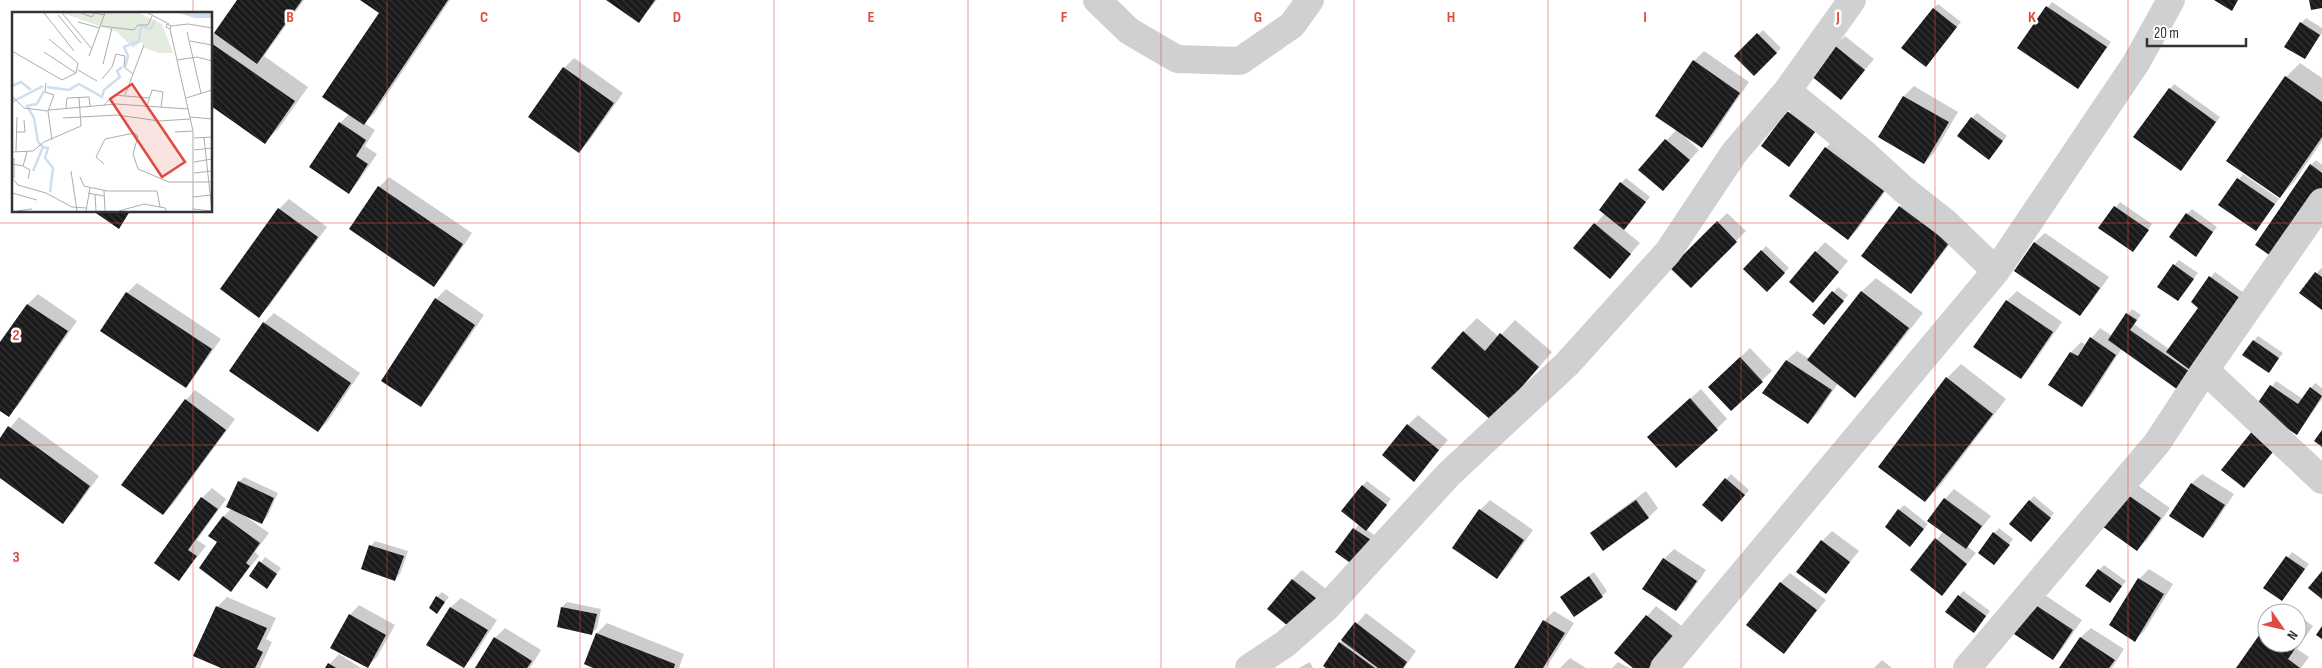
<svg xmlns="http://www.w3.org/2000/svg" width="2322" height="668" viewBox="0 0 2322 668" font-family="'Sofia Sans Condensed',sans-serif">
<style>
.shadow{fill:#0003}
.building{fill:url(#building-back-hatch)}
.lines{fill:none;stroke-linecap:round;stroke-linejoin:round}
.minor{stroke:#d0d0d0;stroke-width:28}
.grid{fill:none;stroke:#e04b3f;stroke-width:1;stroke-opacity:0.55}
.inset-river{fill:none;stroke:#d0dded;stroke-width:2.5}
.inset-road{fill:none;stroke:#adadad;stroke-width:1}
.view{fill:#e04b3f;fill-opacity:0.15;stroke:#e04b3f;stroke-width:2.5}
.inset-edge{fill:none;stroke:#333;stroke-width:2.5}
.grid-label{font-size:16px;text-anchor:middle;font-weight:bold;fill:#e04b3f;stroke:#fff;stroke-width:5;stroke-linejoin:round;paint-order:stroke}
</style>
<defs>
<pattern id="building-back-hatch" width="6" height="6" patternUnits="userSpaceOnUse" patternTransform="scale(1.25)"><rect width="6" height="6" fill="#1a1a1a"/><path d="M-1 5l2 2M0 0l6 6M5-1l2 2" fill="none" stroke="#333"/></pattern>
</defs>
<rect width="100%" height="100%" fill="#fff"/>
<!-- shadow -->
<path class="shadow" d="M239,0H304L264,56L308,87L279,128L265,142L211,104V38Z
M362,0H450L374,114L364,123L375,130L365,146L377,154L358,182L348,192L340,123L349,114L380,12Z
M608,0H657L639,21Z
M2052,2L2111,42L2082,82L2018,47Z
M1938,4L1961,22L1930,60L1933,9Z
M2306,18L2322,28V33L2305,58L2301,23Z
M1763,30L1781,48L1754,74L1736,56Z
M1845,36L1874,59L1841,98L1835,46Z
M1704,51L1749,82L1712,137L1702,147L1686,136L1685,137L1699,150L1673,179L1640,170L1677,129L1694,61Z
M574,58L623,93L589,141L579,151L564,68Z
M2300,63L2322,78V141L2294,182L2280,196L2286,77Z
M2174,84L2220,117L2181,170L2170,89Z
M1914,86L1958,112L1934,153L1924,163L1880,136L1904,96Z
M1798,102L1824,121L1789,165L1763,146Z
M1977,113L2007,136L1994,153L1972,118Z
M1836,138L1893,181L1858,229L1848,239L1791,196L1826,148Z
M2316,160L2322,165V195L2311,165Z
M2243,174L2279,199L2256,230L2220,205Z
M389,177L472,233L443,276L433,286L351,229L379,187Z
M1626,178L1650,197L1623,229L1640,243L1610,277L1575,248L1605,213L1621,183Z
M1909,197L1958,233L1921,282L1911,292L1900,207Z
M289,199L327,227L269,306L259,316L279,209Z
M2120,202L2152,224L2133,251L2100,228Z
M2192,209L2217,227L2196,255L2187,214Z
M1727,213L1746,231L1691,287L1672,268Z
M2045,233L2109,277L2089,305L2080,314L2016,270L2035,242Z
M1825,242L1848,261L1823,291L1816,252Z
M1766,246L1789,268L1767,290L1745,269Z
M2179,260L2198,273L2178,300L2174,265Z
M2321,268L2322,269V308L2301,292Z
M2215,272L2248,296L2185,385L2122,348L2092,395L2082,405L2050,385L2071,352L2081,342L2086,345L2100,328L2112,336L2132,309L2141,315L2134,324L2169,349L2200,307L2192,302Z
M1876,278L1923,313L1869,382L1855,396L1838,383L1818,413L1808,423L1764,393L1787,360L1797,351L1810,359L1862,291Z
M137,283L221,339L195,376L186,386L102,331L127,293Z
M1838,287L1848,295L1828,319L1814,315Z
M446,289L484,315L430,395L420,405L383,380L436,299Z
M2017,291L2062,322L2030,368L2020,378L1975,346L2007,301Z
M38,294L77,321L18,406L8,415L0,410V344L28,304Z
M274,313L360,373L328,421L318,431L264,323Z
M1477,318L1499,337L1515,320L1552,352L1506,406L1463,332Z
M2258,336L2283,353L2268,372L2254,341Z
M1750,348L1772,371L1731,409L1710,387Z
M1961,364L2006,399L1939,487L1925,501L1947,378Z
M2276,381L2303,399L2315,383L2322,388V399L2297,434L2257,407Z
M1701,389L1727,419L1676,467L1659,427Z
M195,390L235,419L173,504L163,514L186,400Z
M1418,415L1448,440L1413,480L1408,425Z
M19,417L99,476L73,512L63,522L0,477V440Z
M2285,437L2244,487L2222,470Z
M1731,474L1749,490L1726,516L1704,505Z
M2202,474L2234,494L2213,526L2203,536L2171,515L2192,483Z
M244,477L278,493L267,517L262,522L245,516L269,533L255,552L259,556L231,591L219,542L223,517L232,508L239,482Z
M1367,481L1391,499L1366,529L1377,537L1361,560L1337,552L1359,524L1362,486Z
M2136,484L2170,508L2147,540L2137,550L2103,526Z
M212,488L226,499L197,540L206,546L179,579L202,498Z
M1954,489L1991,516L1967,546L1976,553L1942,594L1912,570L1943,532L1945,499Z
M1646,491L1658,508L1648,518L1592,533L1602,523Z
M2034,496L2054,513L2036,535L2029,501Z
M1490,500L1533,530L1507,567L1497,577L1480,510Z
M1904,505L1928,524L1915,540L1899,510Z
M1999,528L2013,539L1994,564V533Z
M1832,531L1859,551L1826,592L1822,541Z
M375,541L408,551L400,574L395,579L371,546Z
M1674,549L1706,570L1686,600L1676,610L1664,559Z
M2292,552L2309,564L2282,599L2265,587Z
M265,557L281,568L267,587L250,576Z
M2104,565L2126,581L2110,602L2099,570Z
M2149,569L2173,584L2145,630L2135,640L2139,579Z
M1302,570L1326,589L1302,618L1292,580Z
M1594,572L1607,591L1602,596L1562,597Z
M1790,573L1826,600L1784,652L1780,583Z
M1963,591L1990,611L1978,627L1959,596Z
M442,592L449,597L437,612V597Z
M2045,595L2082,620L2062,649L2053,659L2016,634Z
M227,597L276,618L266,639L272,642L260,668H225L217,607Z
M461,598L497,620L473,657L464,667L427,644L451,607Z
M567,602L601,609L597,628L592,633L562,607Z
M359,605L395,625L377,657L367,667L350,615Z
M2285,605L2296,613H2277Z
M1656,606L1683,627L1648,668H1635L1616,653Z
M1554,611L1574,623L1546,668L1516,667L1544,621Z
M1366,613L1416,651L1404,668H1328L1340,643Z
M2297,614L2313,626L2297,649L2309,657L2301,668H2238L2267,626V643H2297Z
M607,623L684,654L679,668H596L585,664L597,633Z
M505,628L541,650L530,668H476L495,638Z
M2091,628L2124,649L2112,668H2061L2081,637Z
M339,654L361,668H326Z
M1570,658L1586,668H1560Z
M1882,660L1892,668H1874Z
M1310,662L1313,668H1299Z
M1618,662L1629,668H1612Z"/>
<!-- building -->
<path class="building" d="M237,0H302L257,64L214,33Z
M360,0H448L364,125L322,97L379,13Z
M606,0H655L639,23Z
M2214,0H2238L2232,11Z
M2309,0H2322V8L2311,10Z
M2046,6L2107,47L2078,89L2017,48Z
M1933,8L1957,27L1926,67L1901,48Z
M2300,22L2320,35L2305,59L2284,47Z
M1757,33L1777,53L1754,76L1734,56Z
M211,43L295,101L265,144L211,106Z
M1834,45L1865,70L1841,100L1810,75Z
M1693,60L1740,93L1702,148L1655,116Z
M563,67L614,103L579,153L528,117Z
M2285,76L2322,102V137L2280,198L2226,161Z
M2169,88L2216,122L2181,171L2133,137Z
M1903,96L1949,122L1924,164L1878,137Z
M1787,111L1815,132L1789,167L1761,146Z
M1971,117L2003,141L1989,160L1957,136Z
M339,122L366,140L356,156L368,164L349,194L309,167Z
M1665,139L1690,160L1663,191L1638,170Z
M1825,147L1884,191L1848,240L1789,196Z
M2310,164L2322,173V195L2278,261L2255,245Z
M2237,178L2275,204L2256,231L2218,205Z
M1620,182L1646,202L1624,230L1599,210Z
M378,186L463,244L434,287L349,229Z
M1899,206L1949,243L1911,294L1861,256Z
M2114,206L2149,230L2133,252L2098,228Z
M278,208L318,237L259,318L220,289Z
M93,211H130L119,229Z
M2186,213L2213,232L2196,257L2169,237Z
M1717,221L1737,242L1691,288L1670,268Z
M1594,223L1631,254L1610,279L1573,248Z
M2034,242L2100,288L2080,316L2014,271Z
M1761,250L1785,273L1767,292L1743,269Z
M1815,251L1839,272L1813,303L1789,282Z
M2173,264L2194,279L2178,301L2157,287Z
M2315,272L2322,277V310L2299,293Z
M2209,276L2244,301L2193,372L2166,352L2198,308L2191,302Z
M1832,291L1844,301L1824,325L1812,315Z
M1861,291L1909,328L1855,398L1807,360Z
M126,292L212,349L186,388L100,331Z
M435,298L475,325L421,407L381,381Z
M2006,300L2053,332L2021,379L1973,347Z
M27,304L68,331L9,417L0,411V342Z
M2126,313L2137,320L2130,330L2193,374L2181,392L2108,340Z
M263,322L351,383L318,432L229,371Z
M1463,331L1485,351L1500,333L1539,367L1492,421L1431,368Z
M2090,337L2116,355L2082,407L2048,385L2070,352L2078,356Z
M2253,340L2279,358L2269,373L2242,355Z
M1740,357L1763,382L1731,411L1708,387Z
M1786,360L1832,390L1808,424L1762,393Z
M1946,377L1993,414L1925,502L1878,467Z
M2270,385L2298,404L2310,387L2322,396L2297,435L2255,407Z
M1690,398L1718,430L1676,468L1647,437Z
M185,399L226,430L163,515L121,485Z
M1407,424L1439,450L1414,482L1382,455Z
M8,426L90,486L63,524L0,478V438Z
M2253,430L2276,448L2244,488L2221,470Z
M2322,430V447L2314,441Z
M1725,478L1745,495L1722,522L1702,505Z
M238,481L274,498L262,524L226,507Z
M2191,483L2225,505L2203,538L2169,516Z
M1362,485L1387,505L1366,531L1341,511Z
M2125,493L2161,518L2137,551L2102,526Z
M201,497L218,509L188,550L197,556L179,581L154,563Z
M1944,498L1982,526L1966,549L1927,521Z
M1636,500L1649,518L1603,551L1590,533Z
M2029,500L2051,518L2031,542L2009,524Z
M1479,509L1524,540L1497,579L1452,548Z
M1898,509L1924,529L1910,547L1885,527Z
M223,516L260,543L246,563L250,566L231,592L199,568L217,542L208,536Z
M1353,528L1374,542L1356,567L1335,552Z
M1993,532L2010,545L1994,565L1978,553Z
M1935,538L1967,564L1942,596L1910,570Z
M1821,540L1850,562L1826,594L1796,572Z
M369,545L404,556L395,581L361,569Z
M2286,556L2305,569L2282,601L2263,588Z
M1663,558L1697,581L1676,611L1642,589Z
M259,561L277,574L267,589L249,576Z
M2098,569L2122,586L2110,603L2085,586Z
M2322,571V599L2308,588Z
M1589,576L1603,597L1574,617L1560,597Z
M2138,578L2164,594L2135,642L2109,625Z
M1292,579L1317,599L1293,630L1267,609Z
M1780,582L1817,610L1784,654L1746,625Z
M1958,595L1986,616L1974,633L1945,612Z
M436,596L445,602L437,614L429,608Z
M2034,604L2073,630L2053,660L2014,634Z
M216,606L267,628L257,649L263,652L255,668H221L193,656Z
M450,607L488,630L464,668L426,645Z
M561,607L597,614L592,635L557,627Z
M349,614L386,635L368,668L330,648Z
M1646,615L1674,637L1649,668H1633L1614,653Z
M1543,620L1565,633L1543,668H1514Z
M1355,622L1407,662L1403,668H1378L1341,640Z
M2267,624V643H2297V631L2304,636L2288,659L2300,668H2236Z
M2322,626V639L2316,635Z
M596,633L675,664L674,668H593L584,664Z
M494,637L532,661L527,668H475Z
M2080,637L2115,660L2109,668H2059Z
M1339,642L1375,668H1326L1323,666Z
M328,663L336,668H325Z"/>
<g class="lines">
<!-- minor -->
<path class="minor" d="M1097,0L1129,31L1177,59L1240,61L1292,25L1310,0
M1787,91L1866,155L1903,189L1946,223L1996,271
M2205,370L2322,480
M1249,668L1285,644L1326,608L1449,474L1567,364L1668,252L1734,153L1787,91L1852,0
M1664,668L1996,271L2136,63L2171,0
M1967,668L2157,443L2205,370L2322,202"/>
</g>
<!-- grid -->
<path class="grid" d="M193,0V14M387,0V668M580,0V668M774,0V668M968,0V668M1161,0V668M1354,0V668M1548,0V668M1741,0V668M1935,0V668M2128,0V668M193,211V668M0,223H2322M0,445H2322"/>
<!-- overview -->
<g transform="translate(12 12)">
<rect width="200" height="200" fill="#fff"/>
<path d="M50,1H127L150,12L161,41H146L133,36L129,30L121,36L105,20Z" fill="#e4ebdf"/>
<path d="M167,1H200V6H183Z" fill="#d0dded"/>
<path class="inset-river" d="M113,55L116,44L112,35L127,29L129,14L139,17L143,8M0,74L9,70L19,78M35,75L57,78L67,72L90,85L92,78L108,65L105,59L110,55M0,90L31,74M31,135L36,136L33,146L41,156L38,180M21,159L31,135L26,130L22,106L15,94L25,92L32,79"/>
<path class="inset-road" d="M32,1L62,39M50,1L80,37M69,1L80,5L82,1L93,3M136,1L157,12M46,3L69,31M66,10L88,16M155,12L159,14L158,17L154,15ZM89,14L122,18L126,13H136L140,4M159,14L176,12L200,16M158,17L181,119V199M175,20L189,81M178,29L200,33M0,39L50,68L64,61L66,51L37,27M32,40L64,61M77,44L93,1M165,48L185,45L200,49M91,52L100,16M66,58L85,69M90,67L100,55L104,42L113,44L112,55L121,62M34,71L33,80L42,83L36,99M113,83L132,33M0,84L12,96L36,99M174,86L200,78M92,93L102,83L137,86M135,94L140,78L151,80L149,95M54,96L55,86L77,85L78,94M37,98L104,92L176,97M36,99L40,128M178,105L200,107M51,106L105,103L147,109L178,107M4,120H13L12,108M163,120L181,119M182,126L200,125M192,126L200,199M182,138L200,136M4,139L5,105M0,140L21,139L32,130L69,114L67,85M2,146V166M182,150L200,147M0,152L11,154L15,140M92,152L84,145L93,127L122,121L126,124L121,142L126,157L157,170H200M11,154L18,158L16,167M59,159L65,199M182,161L200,159M68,165L72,174L95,179H145L148,195M0,166L6,173L34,181L60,195L74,196M92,178L93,199M0,181L25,188M76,181L92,184M83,183L84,199M181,185L199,183M181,197L200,199M5,199L20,197M74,199L78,176M107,199L132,192L153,196L154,199"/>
<path class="view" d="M120,72L173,150L150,165L98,87Z"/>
<rect width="200" height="200" class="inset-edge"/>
</g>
<g class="grid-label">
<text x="290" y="22">B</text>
<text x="484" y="22">C</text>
<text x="677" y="22">D</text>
<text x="871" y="22">E</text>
<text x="1064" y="22">F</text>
<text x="1258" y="22">G</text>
<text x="1451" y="22">H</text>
<text x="1645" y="22">I</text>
<text x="1838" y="22">J</text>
<text x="2032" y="22">K</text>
<text x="16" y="340">2</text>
<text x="16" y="562">3</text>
</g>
<!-- north arrow -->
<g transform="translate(2282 628) rotate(124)"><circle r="24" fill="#ffffff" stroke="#adadad"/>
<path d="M0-4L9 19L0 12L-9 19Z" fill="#e04b3f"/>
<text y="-8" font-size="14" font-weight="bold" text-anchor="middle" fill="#333333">N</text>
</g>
<!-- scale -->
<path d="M2147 38v8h99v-8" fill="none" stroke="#333333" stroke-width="2.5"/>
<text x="2154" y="38" font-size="15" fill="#333333" stroke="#ffffff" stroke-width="4" paint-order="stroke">20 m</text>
</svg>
